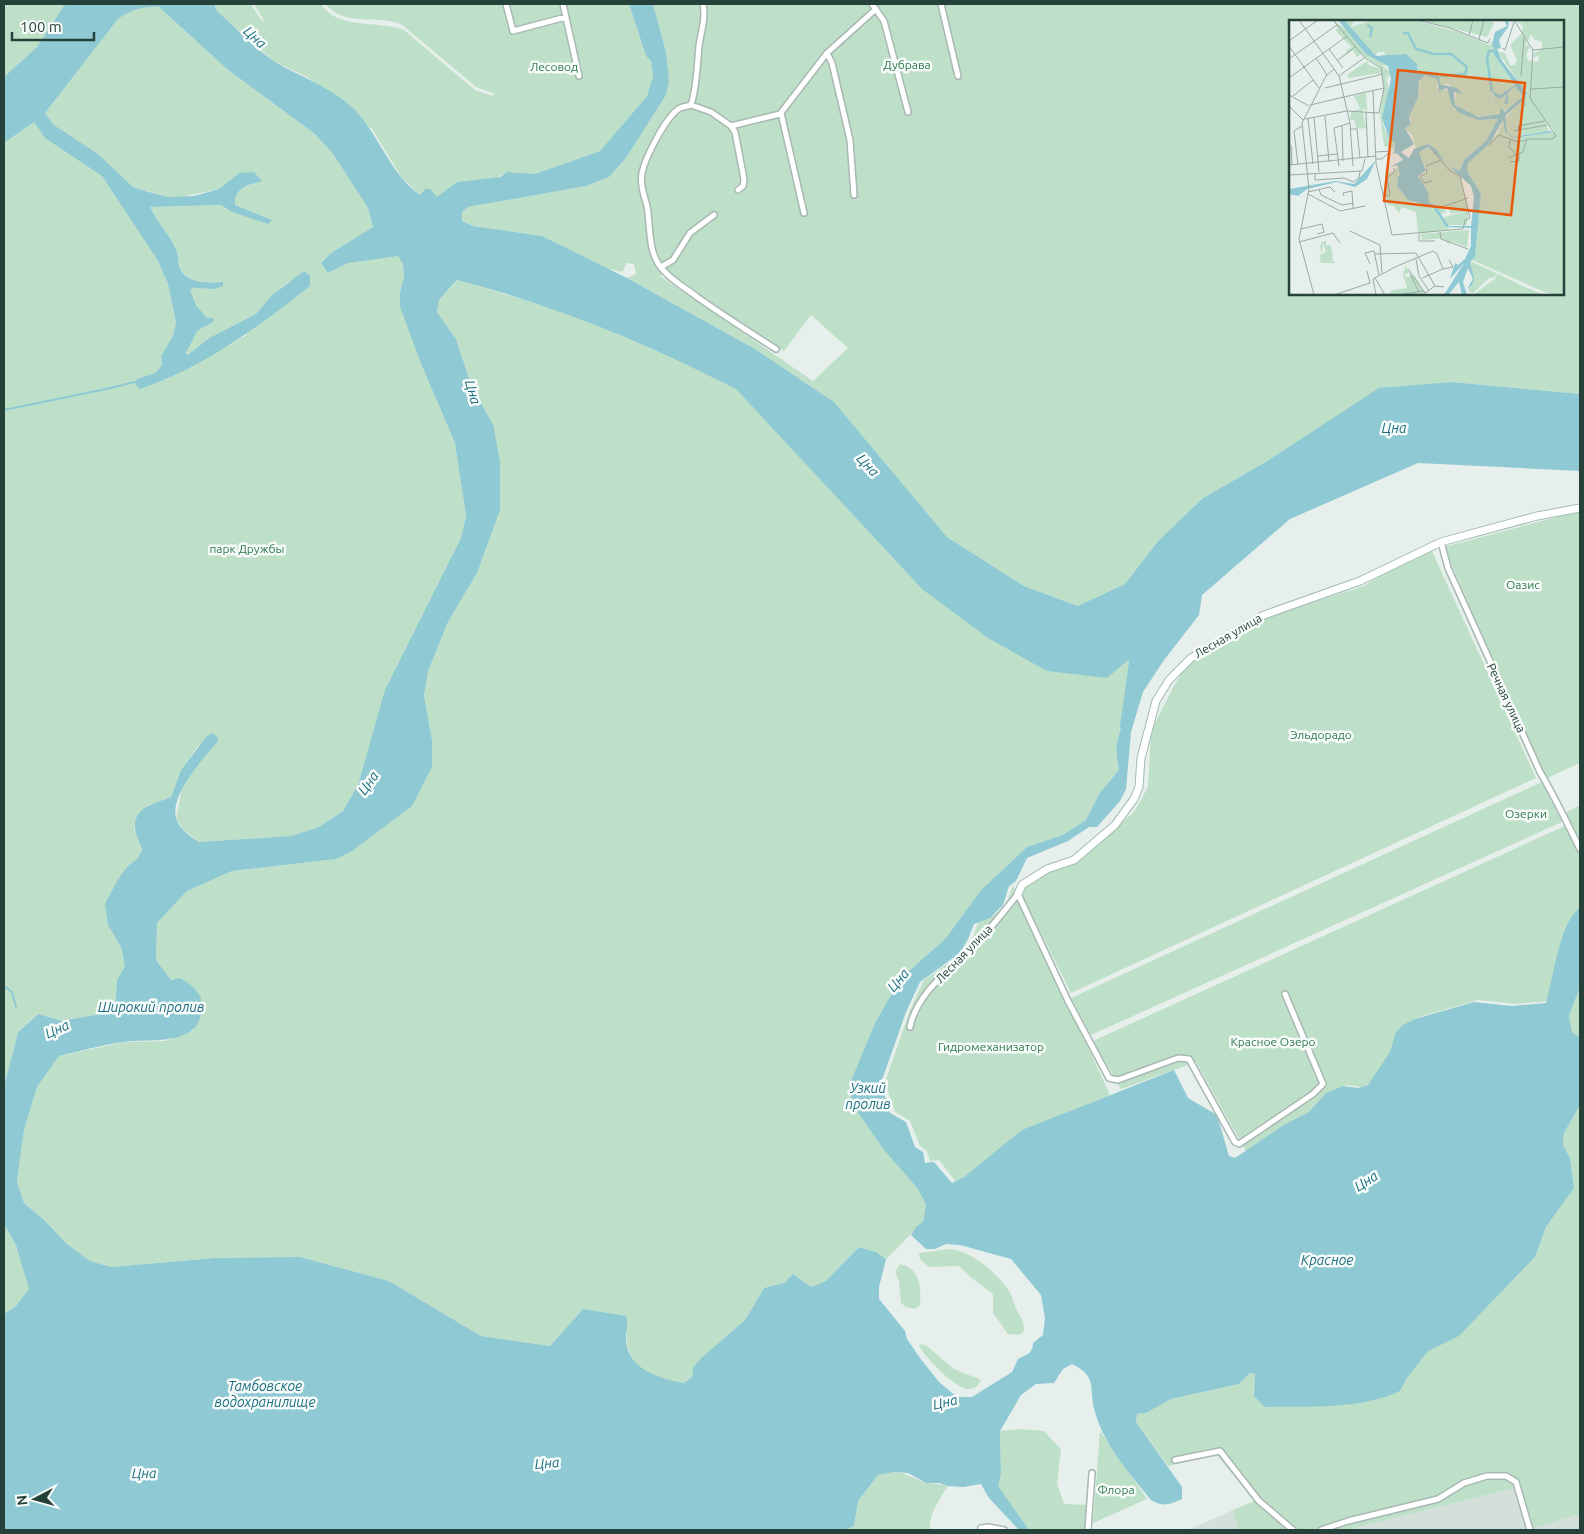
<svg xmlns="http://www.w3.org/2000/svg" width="1584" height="1534" viewBox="0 0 1584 1534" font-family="Ubuntu,sans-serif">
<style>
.built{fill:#d4dfda}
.green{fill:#bfe0c8;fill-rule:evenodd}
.water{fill:#8ec9d4;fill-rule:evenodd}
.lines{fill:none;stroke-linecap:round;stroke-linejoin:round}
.stream{stroke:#8ec9d4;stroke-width:2}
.river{stroke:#8ec9d4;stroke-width:10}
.street-casing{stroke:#a8b8b2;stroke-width:8}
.secondary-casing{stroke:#a4bbb3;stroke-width:9}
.street{stroke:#fff;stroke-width:5}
.secondary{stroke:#fff;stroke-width:7}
.labels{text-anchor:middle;stroke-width:5;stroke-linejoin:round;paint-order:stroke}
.park-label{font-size:12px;fill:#2d7a4b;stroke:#f7fbf9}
.street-label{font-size:12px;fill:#24423a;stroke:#f7fbf9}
.water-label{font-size:14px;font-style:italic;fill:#1c6f80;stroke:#f7fbf9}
.inset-river{fill:none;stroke:#8ec9d4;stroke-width:2.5}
.inset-road{fill:none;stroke:#98aaa4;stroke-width:1}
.view{fill:#e8590c;fill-opacity:0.15;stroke:#e8590c;stroke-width:2.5}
.inset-edge{fill:none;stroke:#24423a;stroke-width:2.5}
</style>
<rect width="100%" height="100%" fill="#e6efeb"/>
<!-- built -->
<path class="built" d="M1518,1487L1532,1528L1580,1514V1530H1346Z
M1233,1510L1239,1530H1188Z"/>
<!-- green -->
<path class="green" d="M4,4H65L37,47L4,77Z
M214,4H251L261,20L265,22L254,4H321C337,30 379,20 404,30L475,90L493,96V93L476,87L401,24C375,14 346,28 325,4H629L646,56L651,61L653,76L647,96L600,151L535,174L507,172L450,203L423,190L420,195L402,178L372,129L307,77L273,61L217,11Z
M653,4H1580V394L1452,382L1269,460L1203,498L1159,540L1125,584L1079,606L1024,586L947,537L834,402L755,349L627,278L636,274L634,264L627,263L622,272L606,268L542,236L473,226L462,221V212L468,207L586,186L609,177L626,158L666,95L669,81L666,52ZM1290,21H1563V294H1290ZM666,271L735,321L784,351L811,315L848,348L813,381L660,276Z
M144,6L159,7L227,69L315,134L333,154L368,208L373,227L331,253L321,263L328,273L348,263L398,255L403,264L404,277L400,292L422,366L455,443L466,516L461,538L418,627L378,718L358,785L343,811L319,827L291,836L199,842L182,828L176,819L182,788L194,769L200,743L181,770L171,797L149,805L134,827L142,850L137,859L127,867L108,925L121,947L125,966L117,980L115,1011L62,1021L37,1014L18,1032L4,1087V143L34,122L46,138L102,176L158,261L168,284L176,323L173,336L161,356L162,365L155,373L137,379L165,380L245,336L292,279L272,295L256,314L209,338L188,355L186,349L197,331L213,322L214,318H207L196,305L190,290L193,288L215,289L223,282C209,283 184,283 179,265C178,259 178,252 175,246C167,233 157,222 150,207L221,205L232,212L272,220L235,205C234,187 248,187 262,180L239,173L219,189L181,197H168L133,187L98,154L54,125L45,113L118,19L130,11Z
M458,280L571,314L701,370L737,389L922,589L1128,660C1145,688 1122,714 1117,743C1115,751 1118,762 1119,770L1099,794L1086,820L1063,835L1027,847L981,890L946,938L900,979L875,1023L850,1083L852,1102L884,1150L918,1189L926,1205L923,1222L886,1259L876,1252L859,1247L826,1281L811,1287L793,1274L784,1283L764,1288L745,1320L698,1361L693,1368L692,1377L684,1383C647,1376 621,1366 628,1324L583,1309L550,1346L481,1336L389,1281L300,1257L215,1258L111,1267L90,1261L67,1244L43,1219L24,1203L17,1181L24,1130L37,1087L59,1056L124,1042L165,1041L194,1030L171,980L156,960L157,923L187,891L232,871L336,859L412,806L432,740L424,696L428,671L448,622L477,573L493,424L472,388L456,339L437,312L439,300Z
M1580,511V763L1545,779L1444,547Z
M1431,549L1536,778L1071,993L1017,885L1087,853L1134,812L1148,787L1151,731L1174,686L1191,658L1269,616L1364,586L1398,565Z
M1542,782L1562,822L1091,1035L1071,998Z
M1580,805V910L1550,1001L1516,1004L1478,1000L1419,1017L1408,1023L1372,1083L1362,1087L1347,1085L1331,1092L1320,1106L1247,1153L1196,1062L1121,1089L1093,1041L1567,825L1563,814Z
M1013,885L1110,1095L1064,1114L956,1182L939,1160L930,1161L927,1151L920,1146L910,1121L895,1112L885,1082L910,1010L924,980L964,952L973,938L978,922C1001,914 1006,908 1013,885Z
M1580,987V1037L1572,1032L1569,1016Z
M1580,1105V1514L1531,1529L1518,1487L1346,1530H1239L1233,1510L1254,1501L1217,1455L1168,1466L1136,1422L1137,1414L1146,1413L1171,1399L1239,1384L1250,1373L1255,1374L1256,1384L1253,1392L1266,1407L1359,1403L1400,1391L1407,1378L1428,1350L1459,1336L1535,1257L1546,1227L1574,1188L1570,1158L1563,1145L1564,1133Z
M4,1224L16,1245L30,1289L16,1306L4,1314Z
M950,1249C973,1252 996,1272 1009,1291C1013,1297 1013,1304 1017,1310C1021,1318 1024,1321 1024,1331L1019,1335L1008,1334L993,1313V1294L973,1279L959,1266L929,1267L920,1259L919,1253Z
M900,1264C921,1269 921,1287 920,1305L915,1309L906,1307L901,1303L899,1281L895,1272Z
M921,1344L927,1346L954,1369L981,1380C978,1385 976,1389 969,1389C956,1390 925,1357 919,1346Z
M1021,1429L1044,1431L1061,1449L1057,1484L1064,1504L1088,1505L1086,1530H1029L1000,1492L997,1486L1001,1473L1000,1431Z
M1100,1431L1147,1499L1093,1523Z
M894,1472C906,1473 912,1478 924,1482C932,1484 939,1483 948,1486C940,1498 928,1516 930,1530H844L854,1526L858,1501L878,1475Z"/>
<!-- water -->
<path class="water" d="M65,4H214L217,11C233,25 259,52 275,62C301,77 330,87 353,108C379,134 390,174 420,195L425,189H430L437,197L457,182L500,177L507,172L535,174L600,151L647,96L653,76L651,61L646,56L629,4H653L666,52L669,81L666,95L626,158L609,177L586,186L468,207L462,212V221L473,226L542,236L627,278L755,349L834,402L947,537L1024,586L1078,606L1125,584L1159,540L1203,498L1269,460L1379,388L1452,382L1580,394V471L1418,463L1290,519L1202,595L1199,615L1164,660L1143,692L1131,732L1126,789L1120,801L1097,827H1089L1068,841L1027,858L1016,881L1009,886L1003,905L990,918L974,924L968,939L960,953L920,982L906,1012L881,1083L890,1113L906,1122L915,1147L923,1152L925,1163L934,1162L952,1183L964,1177L1022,1130L1174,1070L1188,1098L1217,1115L1229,1156L1235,1158L1284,1125L1309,1112L1326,1093L1343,1086L1358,1088L1368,1085L1390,1052L1396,1032L1403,1025L1415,1019L1474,1002L1512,1006L1546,1003C1554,977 1559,923 1580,908V987L1569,1016L1572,1032L1580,1037V1105L1564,1133L1563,1145L1570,1158L1574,1188L1546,1227L1535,1257L1459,1336L1428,1351L1407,1378L1400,1391C1358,1410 1311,1406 1265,1407L1254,1396L1255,1374L1250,1373L1239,1384L1171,1399L1146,1413L1137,1414L1136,1422L1182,1487V1499C1169,1505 1163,1507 1151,1500C1130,1474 1104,1445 1095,1412C1088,1389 1099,1377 1072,1364L1063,1369L1054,1383L1036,1384L1021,1395L1000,1431L1001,1473L998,1486L1029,1530H1019L989,1498L981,1484L963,1487L948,1486L939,1483H926L908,1473L894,1472L878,1475L858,1501L854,1526L844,1530H4V1314L16,1306L29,1289L16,1245L4,1224V1087L18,1032L38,1014L62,1021L115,1011L117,980L125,966L121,947L108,925L105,904L117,881L127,867L137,859L142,850C140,843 135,834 135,827C134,807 156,803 171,797L181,770L206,737L212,733L217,736L218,741C204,758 167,797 177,821C181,830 191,837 199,842L291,836L319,827L343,811L358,785L385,690L461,538L466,516L455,443L422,366L400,307V292L404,277L403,264L398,256L348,263L328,273L321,263L331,253L373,227L368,208L333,154L315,134L227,69L159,7C142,6 132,10 118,19L45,113L54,125L98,154L133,187L149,192L168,197L194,196L219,189L239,173L254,172L262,181C248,185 234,188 235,205L272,220L268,224L232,212L221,205L150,207C157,222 168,233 175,247C178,252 178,260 179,266C185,284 209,283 223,282V286L215,289L193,288L190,290L196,305L207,318H214L213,322L197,331L186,353L188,355L209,338L256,314L272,295L304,271L310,276V286C258,327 203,368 140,389L136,385L137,379L155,373L162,365L161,356L173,336L176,323L168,284L158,261L102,176L45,138L34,122L4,143V77L37,47ZM457,280C554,305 647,343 736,389L922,589L988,638L1047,671L1107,678L1128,660C1146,686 1122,715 1117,743C1115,751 1118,762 1119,770L1099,794L1086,820L1063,835L1027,847L981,890L946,938L900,979L875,1023L850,1083L851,1096L855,1108L884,1150L918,1189L926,1205L923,1222L916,1227L911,1235L926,1249H935L946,1244L960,1245L1011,1259L1041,1295L1045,1318L1043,1335L1033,1343C1033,1354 1026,1355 1018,1359L1012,1372L972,1397H960L952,1393L939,1382L920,1358L907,1339L905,1331L879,1299V1287L886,1259L876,1252L859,1247L826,1281L811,1287L793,1274L784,1283L764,1288L745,1320L698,1361L693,1368L692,1377L684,1383C658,1378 627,1369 626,1339C626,1330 629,1325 626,1316L583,1309L550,1346L481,1336L389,1281L300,1257L215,1258L111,1267L90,1261L67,1244L43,1219L24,1203L17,1181L24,1130L37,1087L59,1056C80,1051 102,1045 123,1042C150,1038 201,1048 202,1007C203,993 192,985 180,978L171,980L156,960L157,923L187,891L232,871L336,859L352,851L412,806L432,767V740L424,696L428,671L448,622L477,573L500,510V462L493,424L472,388L456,339L437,312L439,300Z"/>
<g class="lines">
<!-- stream -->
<path class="stream" d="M4,410L106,389L139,381
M4,986L12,992L16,1007"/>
<!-- river -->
<path class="river" d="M1125,726L1135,656"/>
<defs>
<path id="street" d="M506,4L513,31L566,17
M563,4L579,76
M703,4C706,19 701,31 699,46C697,66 697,86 691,105C687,106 683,107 680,108C666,116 645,158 642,173C640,185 644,195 647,206C651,228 647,254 664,271C674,282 686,288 697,297C723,315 749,332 776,349
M872,4L884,21L908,112
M941,4L958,76
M827,53L832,63L850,140L854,195
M691,105L711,112L731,126L780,114L827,53L876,9
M781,113L804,213
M731,126L735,132L744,179L743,186L738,190
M661,267L673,260L690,233L714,215
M1441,542L1448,568L1540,772C1555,797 1567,823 1580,849
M910,1027C917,992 952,968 976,944C991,928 1004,911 1018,894L1068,1001L1109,1078L1118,1080L1178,1058L1189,1059L1235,1142L1239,1144L1313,1094L1323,1084L1285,994
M1175,1460L1220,1451L1259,1501L1293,1530
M982,1530L981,1528L989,1527L1004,1530
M1088,1530L1092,1473
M1321,1530L1348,1521L1438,1499L1464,1483L1487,1476H1506L1516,1482L1530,1530"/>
<path id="secondary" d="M1018,894L1022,885L1047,869L1074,860L1115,825L1134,799L1139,787L1141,758L1156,701L1169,680L1191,658L1264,615L1360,581L1441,542L1537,516L1580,508"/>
</defs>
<!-- street casing -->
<use href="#street" class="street-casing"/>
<!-- secondary casing -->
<use href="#secondary" class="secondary-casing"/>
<!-- street -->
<use href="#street" class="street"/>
<!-- secondary -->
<use href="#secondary" class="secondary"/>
</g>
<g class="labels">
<!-- park labels -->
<g class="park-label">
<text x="907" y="69">Дубрава</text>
<text x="554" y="71">Лесовод</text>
<text x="247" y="553">парк Дружбы</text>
<text x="1523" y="589">Оазис</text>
<text x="1321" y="739">Эльдорадо</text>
<text x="1526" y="818">Озерки</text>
<text x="1273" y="1046">Красное Озеро</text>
<text x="991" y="1051">Гидромеханизатор</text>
<text x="1116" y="1494">Флора</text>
</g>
<!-- street labels -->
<g class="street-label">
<text transform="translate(1228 636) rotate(-30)" y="4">Лесная улица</text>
<text transform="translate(1506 698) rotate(65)" y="4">Речная улица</text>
<text transform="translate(964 954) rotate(-46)" y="4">Лесная улица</text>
</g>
<!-- water labels -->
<g class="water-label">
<text transform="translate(255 37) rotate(43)" y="5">Цна</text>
<text transform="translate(473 392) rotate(74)" y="5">Цна</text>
<text x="1394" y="433">Цна</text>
<text transform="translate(868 465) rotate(47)" y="5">Цна</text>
<text transform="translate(368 783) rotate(-55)" y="5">Цна</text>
<text transform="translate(898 980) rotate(-50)" y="5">Цна</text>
<text x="151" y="1012">Широкий пролив</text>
<text transform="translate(57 1029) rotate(-25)" y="5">Цна</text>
<text x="868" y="1093">Узкий<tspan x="868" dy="16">пролив</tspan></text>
<text transform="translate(1366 1181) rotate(-33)" y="5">Цна</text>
<text x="1327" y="1265">Красное</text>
<text x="265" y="1391">Тамбовское<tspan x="265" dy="16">водохранилище</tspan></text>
<text transform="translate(945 1402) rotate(-13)" y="5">Цна</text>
<text transform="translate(547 1463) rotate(-5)" y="5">Цна</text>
<text transform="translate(144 1473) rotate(-1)" y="5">Цна</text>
</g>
</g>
<!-- overview -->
<g transform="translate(1289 20)">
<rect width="275" height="275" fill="#e6efeb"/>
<path d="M44,0L60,11L77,34L97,43L100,46L93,45L101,52L100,59L97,55L100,71L93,98L96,110L106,123L105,129L95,126L91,94L95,69L92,47L72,34L68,37L64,30L53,38L59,33L57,30L63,28L46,10L49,8ZM55,0H66L62,7L84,0H125L169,12L200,25L204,21L206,29L202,30L226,65L211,75L203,71L206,81L205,76L218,74L219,83V73L226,66L234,76L222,88L214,92L211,90V94L187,97L166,85L167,71L160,64H151L150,56L140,51L129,55L128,44L116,34L96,37L93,36L92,34L97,36L95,32H89L87,36ZM131,0H199L205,3L198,17ZM226,0L233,3L231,0H275V275L258,273L183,240L186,236L192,174L178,151L179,143L209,113L214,100L216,112L218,114L226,118L266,112L255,99L260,111L224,117L218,112L215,99L238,75L209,32L216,33L221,45H225L228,40L221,25L233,13L238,22L235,27L239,24L241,27L237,35L240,41L249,42L250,35L245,38L244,34L253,29V22L246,20L242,14L239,21L233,12L234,6ZM78,41L80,45L91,49L92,53L59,58L58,55ZM138,54L148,59V68L161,71L166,90L197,100L209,99L197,121L175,140L171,151L159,146L147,129L139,124L127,129L123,115L116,108L123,100L120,97L129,77L131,60ZM77,73L78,91L73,88L77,108L68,109L65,100H61L62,92L71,89L73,92L65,76ZM139,127L171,156L180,191L162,194L158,185L155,186L157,192L153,194L140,183L139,172L130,157L138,153L139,145L136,146L130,132ZM109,145L111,155L109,156L108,166L113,173L124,183L144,187L157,207L162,209L129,214L127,192L113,187L110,193L105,186L98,185L96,153L105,152ZM180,191L178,205H159L155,197ZM180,210L178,227L161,221L160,225L154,218L133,220L132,214ZM37,221L38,231V225H42L44,241L47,243H32L30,235L37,232L34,223L33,233L30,223L32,226V222ZM181,241L207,253L206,257L200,258L183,274L179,269L184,263ZM117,245L120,254H116V257L126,256L137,275H98L103,270L118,268L114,254ZM208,253L223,261L255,275H184L207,258Z" fill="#bfe0c8"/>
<path d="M49,0L56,1L87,36L117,34L128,44L129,54L140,51L150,56L151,64L168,68L173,74L165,72L166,85L189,97L211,94V88L216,92L234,76L226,66L219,73V83L215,84L218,74L211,79L206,76L210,86L203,71L211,75L226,65L202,30L206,29L203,25L206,12L218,6L215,0L220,2L219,7L210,20L212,28L208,29L213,41L238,73L235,81L237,86L232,85L235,83L233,81L216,96L218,112L224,117L260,111L266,112L224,118L216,112L214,100L201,123L179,143L178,151L192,174L186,237L181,242L185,259L183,265L178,269L184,259L179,248L174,262L178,275H173L170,262L159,275H155L175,243L161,259L166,243L169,245L176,239L182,226V208L157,207L144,187L119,180L108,166L109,156L111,155L109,145L101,147L114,140L109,134L104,133L93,140H87L78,159L66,167L48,162L18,169L9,176L0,174V169L47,161L65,164L87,140H93L105,132L106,123L100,118L93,98L102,59L99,46L77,34ZM136,55L148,59L150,71L158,68L163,85L169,92L189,100L209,99L197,121L175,140L171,151L159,146L147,129L139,124L125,129L120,138L112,132L125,124L116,108L122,104L120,97L129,77L130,61ZM139,127L182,166L185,177L182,206H160L146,185L140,183L139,172L129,156L137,151L130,132Z" fill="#8ec9d4" fill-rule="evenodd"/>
<path class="inset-river" d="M78,5L83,8L81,17M114,13H119L127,29L145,34H162L178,47L176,54L152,56M203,72L198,38L200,31H204"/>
<path class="inset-road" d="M10,0L50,56L55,77L21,85M128,0L161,8L199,23L201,19M180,15L184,0M190,19L195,0M0,21L29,0M0,26L30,68M213,28L216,30L225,2M40,29L54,48M244,30L275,27M27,38L38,55M0,39L48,5M49,40L66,27M50,56L75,38M232,56L235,17M0,58L58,16M36,68L94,54M242,69L275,67M84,71L87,143L103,215L174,209L176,200L181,198L171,156L160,150L143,130M0,75L20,86M4,76L24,60M0,86L14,100M77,92L79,138M36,96L40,142M25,97L30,152M19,98L24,144M16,99L58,91L90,93L95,68L92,48L76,38L44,0M53,105L54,141M61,109H68L71,138M230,110L229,106L256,101M225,111L258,105M221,120L220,127L228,136M2,125L3,145M200,125L210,115L229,122L237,120M87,132L101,131L93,139H87M29,136L48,134M219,138L234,132L238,119H263L267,116L241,78L244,30L225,0M221,142L230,141V134M0,145L87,136M9,145L5,111L13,106M50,146L45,108L61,103M64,146L61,103L55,77L95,68M26,153V160L55,158L64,162L70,158L71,151M0,155L73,151L76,139M143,161L135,163L131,156L138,153L137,146L152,140M30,169L32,175L53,185L65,183M19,172L41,167L46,172M19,174L51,191L76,186M55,176L54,173L63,171L64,188M94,177L101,175L98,158L105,152V148M150,188L179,178M12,209L33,204L35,212L28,214M61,211L91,225L93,253M151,212L152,219L179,229M130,214V221H146M10,222L44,213L51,223M86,234L127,233L146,266M127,239L130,256L140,271M81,244L76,233L85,231L90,255M119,249L136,273L146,266L155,267M121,254L130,272M86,258L96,275M133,258L154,249M25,275L10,219L20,169L13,103L37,56L45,49M45,275L81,263L78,251M87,275L84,259L106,247L144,231L148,234L154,249L164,247L160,240M109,275L134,271"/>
<path class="view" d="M109,50L236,63L222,195L95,181Z"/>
<rect width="275" height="275" class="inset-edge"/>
</g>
<!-- border -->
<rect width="1584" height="1534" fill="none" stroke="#24423a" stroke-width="10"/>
<!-- north arrow -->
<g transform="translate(35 1499) rotate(264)" stroke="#f7fbf9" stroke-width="4" paint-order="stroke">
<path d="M0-4L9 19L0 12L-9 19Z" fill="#24423a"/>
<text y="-8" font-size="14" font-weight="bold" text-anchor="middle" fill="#24423a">N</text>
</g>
<!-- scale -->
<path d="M12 32v8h82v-8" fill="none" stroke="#24423a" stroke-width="2.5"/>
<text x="20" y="32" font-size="15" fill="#24423a" stroke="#f7fbf9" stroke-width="4" paint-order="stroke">100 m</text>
</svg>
